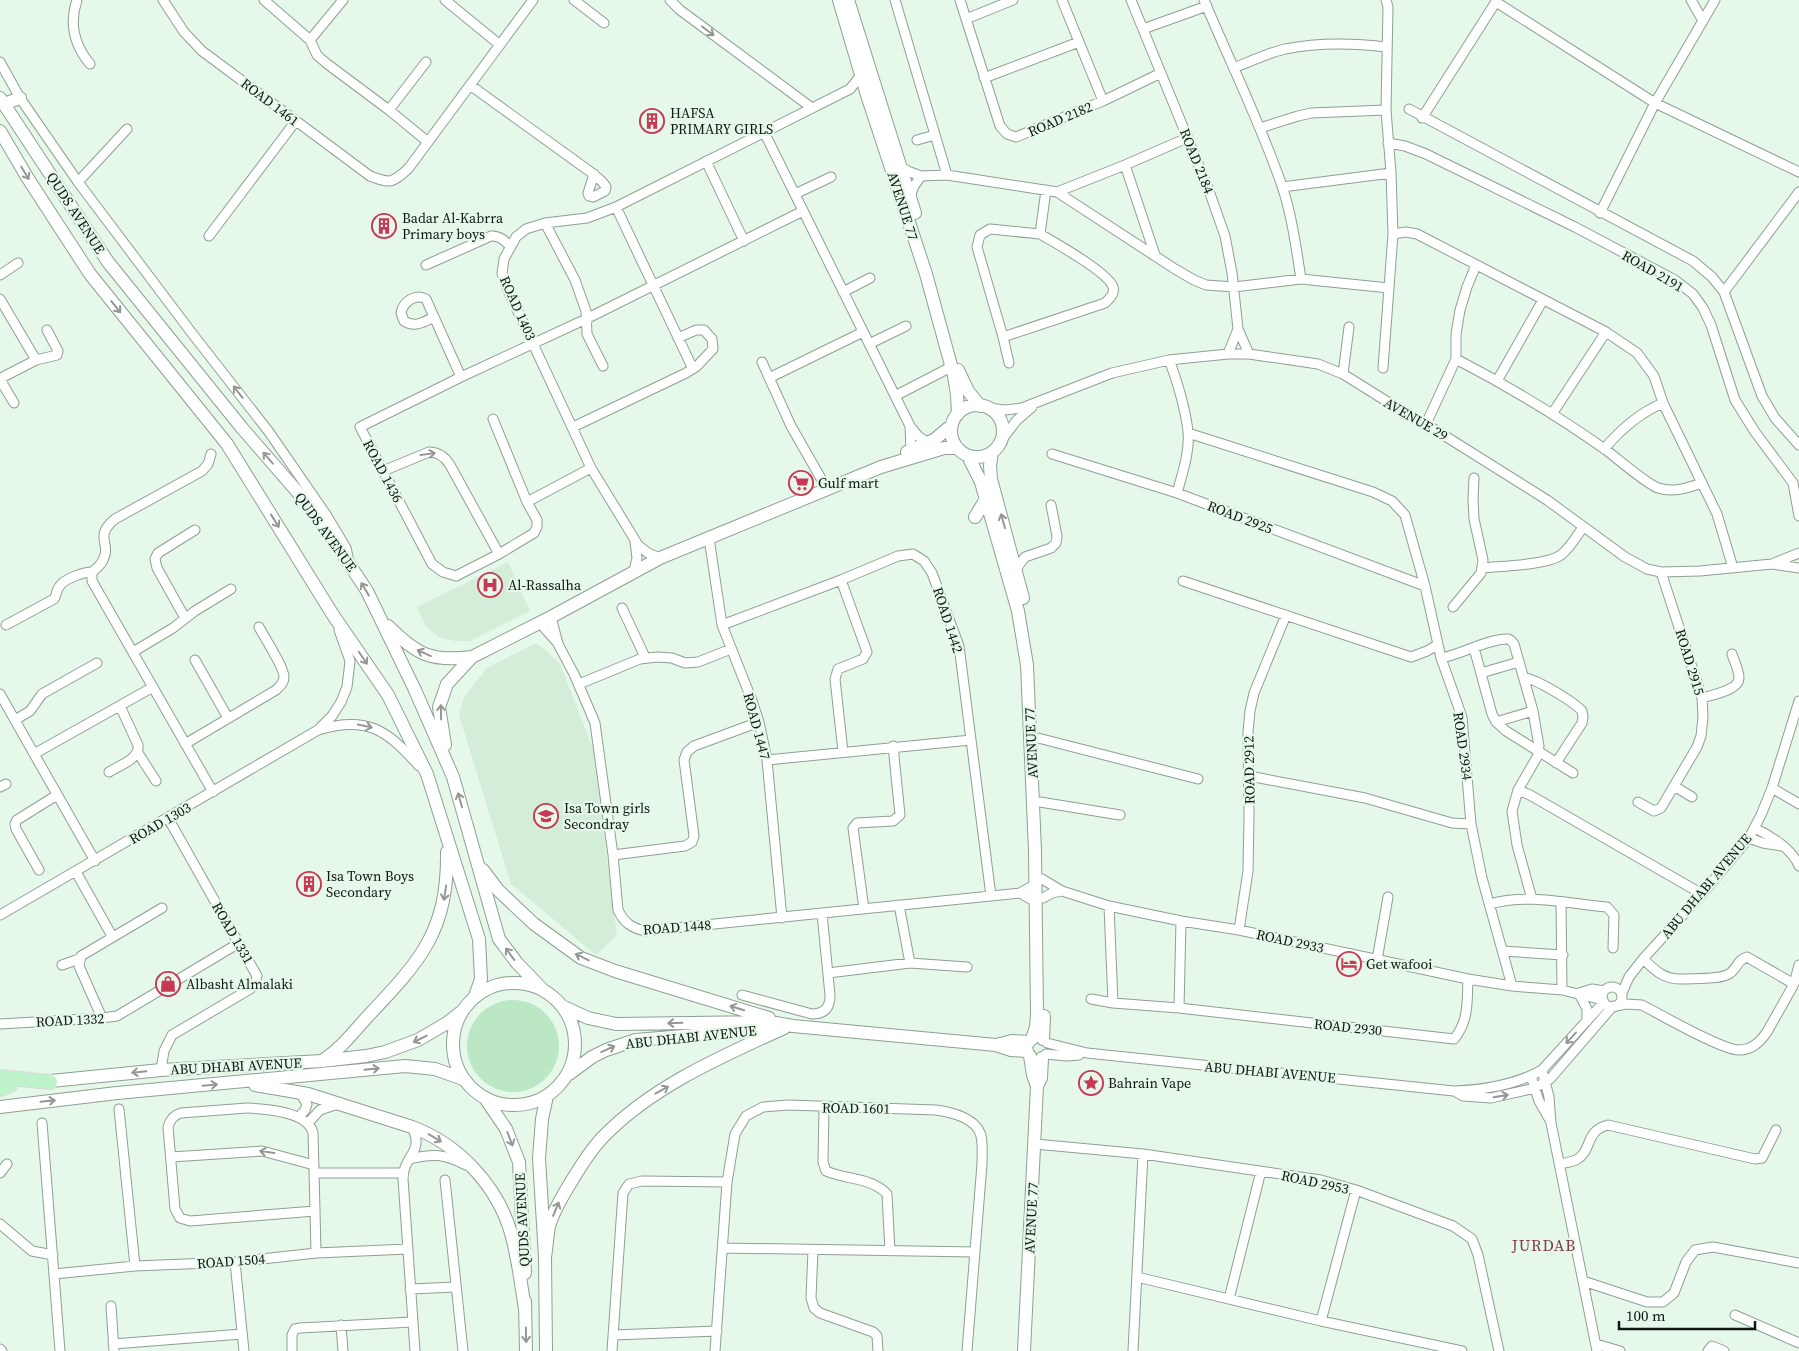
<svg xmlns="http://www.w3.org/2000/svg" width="1799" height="1351" viewBox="0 0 1799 1351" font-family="'Source Serif 4',serif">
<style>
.built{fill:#d4edd9}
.green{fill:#bce7c5}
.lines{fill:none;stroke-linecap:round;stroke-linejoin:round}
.street-casing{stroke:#8fa092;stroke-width:11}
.secondary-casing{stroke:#8fa092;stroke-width:14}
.primary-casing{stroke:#d9dad9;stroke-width:16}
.street{stroke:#fff;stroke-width:9}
.secondary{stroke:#fff;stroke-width:12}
.primary{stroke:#bef2cb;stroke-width:14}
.oneway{stroke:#949794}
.labels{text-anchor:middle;stroke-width:4.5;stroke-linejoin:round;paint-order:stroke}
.street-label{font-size:14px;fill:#111712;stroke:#e5f8e9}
.poi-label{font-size:14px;fill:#111712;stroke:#e5f8e9;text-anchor:start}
.quarter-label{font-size:16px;letter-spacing:1px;fill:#843c45;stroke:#e5f8e9}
</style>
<rect width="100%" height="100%" fill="#e5f8e9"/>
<!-- built -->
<path class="built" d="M508,562L530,611L470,641H455L439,637L426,627L417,607Z
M536,643L549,653L560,664L593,749L617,935L596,955L511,884L459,715L464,697L487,668Z"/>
<!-- green -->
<path class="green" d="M467 1046a46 46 0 1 1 92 0a46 46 0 1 1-92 0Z"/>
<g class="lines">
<defs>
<path id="street" d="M77,0C69,24 74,45 90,64
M163,0L184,32L202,51L370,176C391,184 392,183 408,169L533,0
M264,0L310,40L317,55L326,63L389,110L428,142
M445,0L500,45
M574,0L604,23
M670,0L680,10L812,108
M895,0L947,175
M960,0L1000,126L1007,134L1016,137L1103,101L1161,73
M1062,0L1103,101
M1131,0L1208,188L1225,236L1232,273L1238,329L1249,354
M1204,0C1230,62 1260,122 1282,186C1292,216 1296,247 1301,279
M1691,0L1703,21
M1496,2L1655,103L1799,172
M966,19L1013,0
M1143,29L1207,6
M310,40L343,0
M0,62L20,98L78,182L191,332L269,432L327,516L346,548L348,556
M1234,68C1251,61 1268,53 1285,49C1319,42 1354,43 1387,47
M984,78L1079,42
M470,85L592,173C596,177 603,181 606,187L605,191L593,197L589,196L588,193L594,174
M1409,109L1693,261L1712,277L1724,292L1762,396L1775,418L1799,445
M389,110L426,62
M1422,118L1497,0
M1260,128L1298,116L1311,113L1386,110
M764,132L910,426L918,436L928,443
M917,140L935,135
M1388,143L1405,146L1426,154L1575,227L1675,280L1693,294L1703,308L1711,325L1735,400L1755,432L1793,483L1799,516
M706,161L744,241
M1125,165L1155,255
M899,166L910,172L921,176L947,175L1057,192L1175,269L1194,280L1206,285L1234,287L1301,279L1389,288
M78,182L127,129
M1282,187L1391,173
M1057,192L1125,165L1187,138
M795,194L831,177
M910,197L914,186L921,176
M616,207L693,369
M1600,213L1655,103L1715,0
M545,223L575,280L586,311L587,334L603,366
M1393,234L1406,232L1417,234L1606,332L1637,353L1654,376L1663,403L1717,514L1733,568
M209,236L295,122
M426,265L491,236C499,235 505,241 510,246
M0,275L18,263
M843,292L870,278
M1724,292L1799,192
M0,299L36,360
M434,317C424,322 415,328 404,321L401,313C403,302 415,293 426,299L461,377
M1003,337L1105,303C1110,298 1115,294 1113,287C1109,273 1054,242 1040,234L1046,190
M869,344L906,326
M1228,354L1238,329
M1456,359C1508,386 1558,416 1606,450C1618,459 1645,483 1658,488C1673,493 1687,488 1702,483
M1169,360C1177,380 1186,411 1188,432C1190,451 1182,475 1177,493
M762,362L791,426L827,489
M1009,363L1003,337L977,247L980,235L990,229L1040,234
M1383,368L1393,234L1391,173L1386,110L1388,7L1386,0
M1343,374L1349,327
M769,378L863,332
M1497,381L1543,300
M895,396L951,367
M14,403L1,381V378L36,360L57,355L58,351L47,330
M988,408L1005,410L1022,408L1112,373L1169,360L1228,354H1249L1318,364L1343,374L1391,404L1426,424L1547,500L1625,557L1647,569L1661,572L1700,571L1772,564L1799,568
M1552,414L1606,332
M493,419L527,502L537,520V527L534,533L499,554L456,576L443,572L432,564L360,427L461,377L586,319L803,211
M1426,424L1456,359V334L1460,310L1467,287L1476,265
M910,426L911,451
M573,427L686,373L697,366L713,349L712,339L704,330H696L678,338
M1188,433L1373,492L1392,501L1405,515L1425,586L1441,658L1462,717L1471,824L1482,878L1512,986
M1000,442L1017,420L1032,407
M1604,449C1621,429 1639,413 1663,403
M1052,454L1177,493L1425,586
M383,471L429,452C439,452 445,457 450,465L499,554
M527,502L591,468
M709,538L722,625L751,698L759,722L767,760L782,918
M660,558L648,553L638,545L591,468L507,288L502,273L504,259L516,237L526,229L545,223L587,218L616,207L850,89L861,75
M1774,563L1799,553
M1483,568C1502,566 1547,565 1561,555C1570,548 1577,536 1583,527
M1016,569L1025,557L1051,548L1056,543L1057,536L1051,505
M634,571L637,558L635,542
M92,572V581L213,792
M92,572C96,569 101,565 103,560C112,543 93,537 115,519L202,471L208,464L211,454
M841,580L867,652L863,659L838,669L835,679L843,752
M1183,581L1411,657L1427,651L1437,645
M1453,607L1481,573L1483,560L1474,519L1473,499L1474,478
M622,608L645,657
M551,617L558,644L574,674L595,723L613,855L618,910C624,923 632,928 645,931L1020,893
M185,618L157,568L155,559L158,553L195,530
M540,623L556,641
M6,625L54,599C57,595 56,591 59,587C63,579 84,572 92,572
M722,625L841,580L898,556L913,554L924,561L932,573L959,646L991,896
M1474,648L1492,714L1496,722L1506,731L1573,773
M133,652L173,628L195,611L231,589
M1441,658C1460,655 1490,638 1508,639C1511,640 1512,641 1514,644L1533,711L1539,746L1537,757L1518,790
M195,660L228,718
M1481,673L1519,662
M1524,678C1535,678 1574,702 1582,711L1583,717L1582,723L1556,763
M579,684L640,659L657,657L672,658L685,663L698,662L731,649
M0,694L95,861
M1702,698C1712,695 1739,690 1739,678C1739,670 1734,661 1732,654
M15,720L30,711L42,694L97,663
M1496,722L1533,711
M320,728L332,716L341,702L347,687L350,661L339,630
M1038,738L1198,779
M185,744L276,690C280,686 284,683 284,677C284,667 264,637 259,627
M138,753L156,781
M34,754L153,687
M767,760L971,740
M109,772C120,765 140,759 138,745L120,706
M1249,776L1365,798L1452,823L1471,824
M1674,786L1692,797
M0,787L6,784
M1772,788L1799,804
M1040,802L1120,815
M1638,802L1654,811L1661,808L1697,747L1701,736L1703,717L1702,698L1661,572
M1754,828C1770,835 1793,850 1799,866
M1749,838L1763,843L1782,846
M613,855L685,846L692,842L694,836L684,760L687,752L694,746L759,722
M39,870L16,829L15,824L17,820L57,795
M76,872L112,936
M1042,879L1062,891L1109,906L1181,921L1239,930L1468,979L1512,986L1562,990L1603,1000
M1036,884L1020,893L1036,902
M1043,898L1052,893L1061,891
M1532,899L1517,845L1512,811L1518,790L1530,795L1702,894
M1561,902L1562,990
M1490,904C1528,893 1569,904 1607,907L1614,915L1613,948
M899,905L910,963
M1109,906L1113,1003
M864,909L853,828L857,823L893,821L900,815L893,746
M0,915L318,730C367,715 387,730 419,766
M1239,930L1248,871L1249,816L1248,732L1250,711L1254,693L1286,615
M1503,951L1563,955
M1643,959C1655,970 1663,979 1680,979C1693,978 1719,980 1729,974C1737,969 1738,959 1747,957L1794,984
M1377,960L1388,897
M62,965L79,959
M828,973L910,963L967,967
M1602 997a10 10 0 1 1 20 0a10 10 0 1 1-20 0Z
M1579,993L1592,989L1604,991
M1622,993L1629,977L1643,959L1702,894L1749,838L1761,815L1772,788L1799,701
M1579,994L1587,1009V1021
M742,995L812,1014C825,1014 830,1007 830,995L822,914
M1091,999L1113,1003L1179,1008L1454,1039C1469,1021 1467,1002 1468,979
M1616,1006L1626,1004L1642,1005C1661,1015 1722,1050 1739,1050C1752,1050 1760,1042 1767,1032L1794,984L1799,965
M1179,1008L1181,921
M102,1018L79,966L81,956L162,908
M0,1024L102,1018L117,1016L239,943
M1047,1043L1087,1053L1454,1091C1483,1090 1515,1085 1542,1070L1604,1002
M1046,1054L1067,1056L1079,1055
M161,1070L164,1051L172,1035L250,989L255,984L257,976L168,818
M1542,1070L1549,1097L1551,1123L1597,1351
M1531,1076L1539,1101L1551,1122
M1456,1092L1463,1096L1491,1098L1535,1088L1550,1079L1613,1006
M247,1108C265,1109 308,1111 313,1133L315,1211L190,1221L180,1218L175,1209L168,1127C170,1119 174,1115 181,1113Z
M824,1108L823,1162L826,1171C846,1180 871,1177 887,1194L890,1251
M119,1109L135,1266
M299,1117L305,1110L307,1104L299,1091
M42,1123L60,1351
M308,1123L320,1110L338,1104
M412,1127C425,1153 403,1155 403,1179L415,1351
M1035,1144L1143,1154L1321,1180L1356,1190L1453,1226L1472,1239L1478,1255L1499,1351
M171,1157L262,1151L314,1165
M409,1159C434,1153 444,1154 466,1165
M1560,1164C1565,1163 1571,1162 1576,1160C1593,1151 1584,1131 1608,1125L1755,1159L1762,1158L1776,1130
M0,1173L7,1164
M314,1173H403
M445,1180L463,1351
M315,1211L316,1253
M0,1224L32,1251L53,1255
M723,1248L975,1252
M813,1250L811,1298L814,1308L820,1313L873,1332L877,1336L878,1351
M235,1262L244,1351
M54,1274L135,1266L235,1262L316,1253L408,1249
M1137,1277L1321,1321L1462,1351
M1583,1281L1647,1302H1663L1674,1293L1686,1262L1695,1250L1713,1247L1799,1263
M410,1289L456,1287
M1229,1299L1261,1171
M111,1306L114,1351
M1735,1315L1799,1343
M1321,1321L1356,1190
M341,1325L343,1351
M613,1335L717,1331
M113,1344L242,1334
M1596,1344L1620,1351
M0,1349L2,1351
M292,1351V1335L295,1329L300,1328L412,1322
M612,1351L623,1193L629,1184L642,1181L727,1182
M715,1351L727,1182L735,1134L746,1116L763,1107L788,1105L936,1110C951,1112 977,1118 981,1136C983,1145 982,1155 982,1164L967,1351
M1133,1351L1143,1154
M1708,1351L1712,1346L1724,1351"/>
<path id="secondary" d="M839,0L867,95L926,274L954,376L957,395L958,414
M848,0L915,213
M0,98L108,262L242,428L314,511L367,591L415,690L453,777L499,939L517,963L543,990
M4,104L20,98
M0,131L27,177L90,274L227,444L333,615L388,695L427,774L479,939L481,979L475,996
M958,370L968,391L980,406
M951 431a26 26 0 1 1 52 0a26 26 0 1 1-52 0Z
M907,452L934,440L952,425
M992,452L990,466L991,479L1023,598
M968,456L981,482L1018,611L1027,665L1035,851L1037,1015L1036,1027L1032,1039
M975,517L986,499
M388,626C417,655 431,662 472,657
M445,745L439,707L447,684L472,657L551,617L660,558L881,467L944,448H957
M483,870L498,890L534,924L581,958L615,971L769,1018
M453 1044a61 61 0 1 1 122 0a61 61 0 1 1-122 0Z
M562,1006L588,1018L616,1024L770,1022L793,1026L996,1045L1011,1050L1027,1051
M1043,1039L1044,1016
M996,1045L1012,1041L1029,1042
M1030,1056L1033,1075L1037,1086
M323,1060C341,1049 355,1030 369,1015C421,960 448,931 447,852
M569,1074L592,1057L606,1050L636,1040L767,1029
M41,1082L161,1070L322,1061L366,1056L385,1052L418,1040L447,1023L461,1012
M255,1085L308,1094L412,1127C458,1144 497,1185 511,1233C518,1258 521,1284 525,1309
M485,1098L506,1129L519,1162L525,1273
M0,1107L117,1093L405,1066L435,1069L463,1079
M545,1257C547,1246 547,1233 550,1223C555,1208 563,1195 571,1182C580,1167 590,1151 602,1138C651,1087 720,1057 784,1028
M525,1301L526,1351
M546,1351L545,1257L539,1158L542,1119L547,1096
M1024,1351L1037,1086L1041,1078L1042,1058"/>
<path id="primary" d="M0,1077L50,1082
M0,1089L10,1085"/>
</defs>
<!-- street casing -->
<use href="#street" class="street-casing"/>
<!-- secondary casing -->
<use href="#secondary" class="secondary-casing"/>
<!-- primary casing -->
<use href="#primary" class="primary-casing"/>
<!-- street -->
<use href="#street" class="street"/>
<!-- secondary -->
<use href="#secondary" class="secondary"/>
<!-- primary -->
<use href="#primary" class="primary"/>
</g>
<!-- one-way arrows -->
<defs><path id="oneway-shaft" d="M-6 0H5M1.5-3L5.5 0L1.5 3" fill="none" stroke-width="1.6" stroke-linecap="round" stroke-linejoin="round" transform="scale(1.25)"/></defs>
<g class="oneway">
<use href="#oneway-shaft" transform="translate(708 31) rotate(37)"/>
<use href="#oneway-shaft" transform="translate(25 173) rotate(59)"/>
<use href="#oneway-shaft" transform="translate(116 307) rotate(51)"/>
<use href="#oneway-shaft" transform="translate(238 392) rotate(-128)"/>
<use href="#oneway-shaft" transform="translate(428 454) rotate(-8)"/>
<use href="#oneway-shaft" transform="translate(268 458) rotate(-131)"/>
<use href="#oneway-shaft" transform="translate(275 521) rotate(58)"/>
<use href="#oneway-shaft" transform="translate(1003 521) rotate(-106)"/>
<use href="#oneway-shaft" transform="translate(365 589) rotate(-121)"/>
<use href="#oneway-shaft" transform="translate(424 653) rotate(-156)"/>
<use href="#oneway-shaft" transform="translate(363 658) rotate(56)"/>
<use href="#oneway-shaft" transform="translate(441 712) rotate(-91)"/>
<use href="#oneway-shaft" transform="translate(365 726) rotate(12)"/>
<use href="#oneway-shaft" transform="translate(460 800) rotate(-106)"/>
<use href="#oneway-shaft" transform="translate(445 893) rotate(99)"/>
<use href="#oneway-shaft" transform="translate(510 954) rotate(-126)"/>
<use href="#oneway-shaft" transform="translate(582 957) rotate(-153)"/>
<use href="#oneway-shaft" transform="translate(737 1008) rotate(-163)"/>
<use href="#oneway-shaft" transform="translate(675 1023) rotate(178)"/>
<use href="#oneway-shaft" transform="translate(1571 1038) rotate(132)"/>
<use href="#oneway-shaft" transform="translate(420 1039) rotate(154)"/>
<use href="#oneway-shaft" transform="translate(608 1049) rotate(-24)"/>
<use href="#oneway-shaft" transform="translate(372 1069) rotate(-6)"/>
<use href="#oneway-shaft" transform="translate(139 1072) rotate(174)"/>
<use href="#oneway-shaft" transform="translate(210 1085) rotate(-5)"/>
<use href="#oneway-shaft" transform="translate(662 1090) rotate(-29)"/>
<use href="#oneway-shaft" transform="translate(1501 1096) rotate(-10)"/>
<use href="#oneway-shaft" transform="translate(48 1101) rotate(-6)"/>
<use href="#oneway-shaft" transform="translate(435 1138) rotate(31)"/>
<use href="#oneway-shaft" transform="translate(510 1139) rotate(69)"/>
<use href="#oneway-shaft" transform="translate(267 1152) rotate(-172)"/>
<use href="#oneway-shaft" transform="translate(556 1209) rotate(-67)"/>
<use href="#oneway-shaft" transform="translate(526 1335) rotate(89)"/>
</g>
<!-- icons -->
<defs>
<symbol id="building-ring" viewBox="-11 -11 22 22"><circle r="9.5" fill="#e5f8e9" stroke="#c83854" stroke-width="1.5"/><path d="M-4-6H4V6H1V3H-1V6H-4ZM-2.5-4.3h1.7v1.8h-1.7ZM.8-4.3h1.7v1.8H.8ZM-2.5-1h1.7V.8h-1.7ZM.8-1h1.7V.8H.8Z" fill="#c83854"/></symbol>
<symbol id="supermarket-ring" viewBox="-11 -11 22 22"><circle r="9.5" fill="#e5f8e9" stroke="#c83854" stroke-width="1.5"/><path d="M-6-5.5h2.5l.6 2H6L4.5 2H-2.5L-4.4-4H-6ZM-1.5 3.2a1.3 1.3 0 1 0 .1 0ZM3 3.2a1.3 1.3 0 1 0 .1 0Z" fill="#c83854"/></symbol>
<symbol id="hospital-ring" viewBox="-11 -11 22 22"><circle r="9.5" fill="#e5f8e9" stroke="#c83854" stroke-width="1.5"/><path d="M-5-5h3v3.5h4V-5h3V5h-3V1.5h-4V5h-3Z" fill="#c83854"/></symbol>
<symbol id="school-ring" viewBox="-11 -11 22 22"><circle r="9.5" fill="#e5f8e9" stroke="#c83854" stroke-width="1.5"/><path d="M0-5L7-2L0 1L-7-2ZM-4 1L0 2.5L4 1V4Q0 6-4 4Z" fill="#c83854"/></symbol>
<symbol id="hotel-ring" viewBox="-11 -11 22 22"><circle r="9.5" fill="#e5f8e9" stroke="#c83854" stroke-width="1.5"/><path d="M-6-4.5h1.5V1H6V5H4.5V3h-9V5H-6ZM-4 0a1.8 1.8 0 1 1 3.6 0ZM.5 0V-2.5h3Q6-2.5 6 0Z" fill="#c83854"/></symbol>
<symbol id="shop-ring" viewBox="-11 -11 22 22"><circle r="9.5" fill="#e5f8e9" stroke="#c83854" stroke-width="1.5"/><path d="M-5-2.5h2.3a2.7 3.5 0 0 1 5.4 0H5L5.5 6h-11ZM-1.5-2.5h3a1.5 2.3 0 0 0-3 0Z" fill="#c83854"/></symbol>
<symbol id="sight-ring" viewBox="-11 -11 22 22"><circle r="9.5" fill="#e5f8e9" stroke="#c83854" stroke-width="1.5"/><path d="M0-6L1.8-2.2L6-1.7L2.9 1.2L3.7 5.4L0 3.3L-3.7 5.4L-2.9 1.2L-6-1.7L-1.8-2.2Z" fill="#c83854"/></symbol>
</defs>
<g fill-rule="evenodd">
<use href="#building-ring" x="638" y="107" width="28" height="28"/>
<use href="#building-ring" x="370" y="212" width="28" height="28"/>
<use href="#supermarket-ring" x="787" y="469" width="28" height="28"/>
<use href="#hospital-ring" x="476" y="571" width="28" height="28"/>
<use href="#school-ring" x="532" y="802" width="28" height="28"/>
<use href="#building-ring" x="295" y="870" width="28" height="28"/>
<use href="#hotel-ring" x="1335" y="950" width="28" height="28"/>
<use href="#shop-ring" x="154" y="970" width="28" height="28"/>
<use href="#sight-ring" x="1077" y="1069" width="28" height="28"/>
</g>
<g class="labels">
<!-- street labels -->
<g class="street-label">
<text transform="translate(270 102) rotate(37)" y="5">ROAD 1461</text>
<text transform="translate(1060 119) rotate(-23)" y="5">ROAD 2182</text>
<text transform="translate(1197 161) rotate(68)" y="5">ROAD 2184</text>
<text transform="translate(903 206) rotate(72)" y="5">AVENUE 77</text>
<text transform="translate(76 213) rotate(57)" y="5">QUDS AVENUE</text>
<text transform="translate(1653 271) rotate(30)" y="5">ROAD 2191</text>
<text transform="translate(518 308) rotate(66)" y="5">ROAD 1403</text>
<text transform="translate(1416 419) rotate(30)" y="5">AVENUE 29</text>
<text transform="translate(383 471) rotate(62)" y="5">ROAD 1436</text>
<text transform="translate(1240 517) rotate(21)" y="5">ROAD 2925</text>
<text transform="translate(326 532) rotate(54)" y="5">QUDS AVENUE</text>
<text transform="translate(948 620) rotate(72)" y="5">ROAD 1442</text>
<text transform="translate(1690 662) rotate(73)" y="5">ROAD 2915</text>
<text transform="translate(757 726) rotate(75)" y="5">ROAD 1447</text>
<text transform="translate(1031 743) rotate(-93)" y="5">AVENUE 77</text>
<text transform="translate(1463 746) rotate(82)" y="5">ROAD 2934</text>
<text transform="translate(1249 770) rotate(-91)" y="5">ROAD 2912</text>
<text transform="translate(160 823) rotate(-30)" y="5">ROAD 1303</text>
<text transform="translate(1706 886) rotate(-50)" y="5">ABU DHABI AVENUE</text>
<text transform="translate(677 927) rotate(-4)" y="5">ROAD 1448</text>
<text transform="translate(233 933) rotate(60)" y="5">ROAD 1331</text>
<text transform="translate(1290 941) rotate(12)" y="5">ROAD 2933</text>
<text transform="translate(70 1020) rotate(-3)" y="5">ROAD 1332</text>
<text transform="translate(1348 1027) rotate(6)" y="5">ROAD 2930</text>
<text transform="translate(691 1037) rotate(-6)" y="5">ABU DHABI AVENUE</text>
<text transform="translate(236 1066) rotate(-3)" y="5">ABU DHABI AVENUE</text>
<text transform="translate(1270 1072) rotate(5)" y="5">ABU DHABI AVENUE</text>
<text transform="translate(856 1108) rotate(1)" y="5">ROAD 1601</text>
<text transform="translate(1315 1182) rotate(12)" y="5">ROAD 2953</text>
<text transform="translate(1031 1218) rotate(-87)" y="5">AVENUE 77</text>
<text transform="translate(522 1220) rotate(-93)" y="5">QUDS AVENUE</text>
<text transform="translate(231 1261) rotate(-4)" y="5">ROAD 1504</text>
</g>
<!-- poi labels -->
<g class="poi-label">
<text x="670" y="118">HAFSA<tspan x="670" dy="16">PRIMARY GIRLS</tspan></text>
<text x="402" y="223">Badar Al-Kabrra<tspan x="402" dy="16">Primary boys</tspan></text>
<text x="818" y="488">Gulf mart</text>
<text x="508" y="590">Al-Rassalha</text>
<text x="564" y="813">Isa Town girls<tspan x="564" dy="16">Secondray</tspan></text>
<text x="326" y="881">Isa Town Boys<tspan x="326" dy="16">Secondary</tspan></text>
<text x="1366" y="969">Get wafooi</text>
<text x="186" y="989">Albasht Almalaki</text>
<text x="1108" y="1088">Bahrain Vape</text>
</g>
<!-- quarter labels -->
<g class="quarter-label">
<text x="1544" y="1251">JURDAB</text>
</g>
</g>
<!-- scale -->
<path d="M1619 1321v8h136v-8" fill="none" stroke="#111712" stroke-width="2.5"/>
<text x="1626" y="1321" font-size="15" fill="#111712" stroke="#e5f8e9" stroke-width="4" paint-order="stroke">100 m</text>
</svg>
